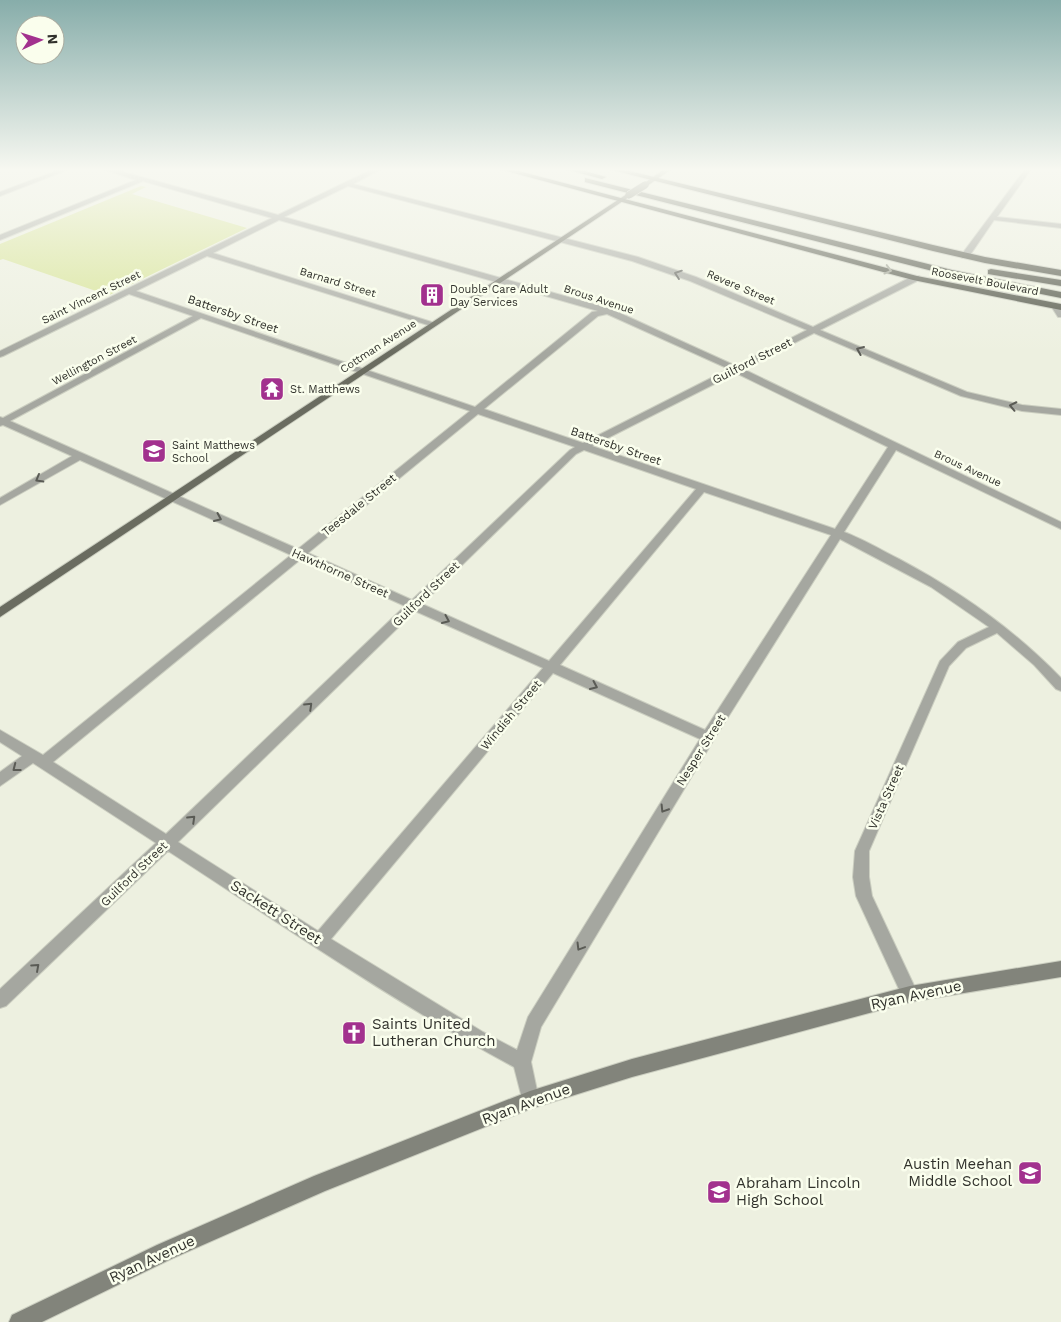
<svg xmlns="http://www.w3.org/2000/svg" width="1061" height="1322" viewBox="0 0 1061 1322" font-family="'Work Sans',sans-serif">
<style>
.green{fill:#d7e496}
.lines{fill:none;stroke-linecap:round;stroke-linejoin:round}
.street-casing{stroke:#cbcec0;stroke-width:2}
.secondary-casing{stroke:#cbcec0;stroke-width:2}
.primary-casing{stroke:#cbcec0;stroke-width:2}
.highway-casing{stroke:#cbcec0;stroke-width:2}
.street{fill:#a5a7a0;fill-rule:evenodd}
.secondary{fill:#82847b;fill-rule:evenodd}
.primary{fill:#6a6c60;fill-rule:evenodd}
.highway{fill:#54574a;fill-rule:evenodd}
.primary-bridge-casing{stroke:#cbcec0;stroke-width:8;stroke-linecap:butt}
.primary-bridge{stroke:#6a6c60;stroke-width:7}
.oneway{stroke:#9fa293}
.oneway2{stroke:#5a5b55}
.labels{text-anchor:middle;stroke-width:5;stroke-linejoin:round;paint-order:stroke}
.far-street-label{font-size:11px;fill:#31322c;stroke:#fafeed}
.far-poi-label{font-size:11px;fill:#31322c;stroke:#fafeed;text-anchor:start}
.street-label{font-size:12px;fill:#31322c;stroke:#fafeed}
.near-street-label{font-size:15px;fill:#31322c;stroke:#fafeed}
.near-poi-label{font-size:15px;fill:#31322c;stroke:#fafeed;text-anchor:start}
</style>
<rect width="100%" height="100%" fill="#edf0e0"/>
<!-- green -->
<path class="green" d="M141,186L146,187L132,194L247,228L97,301L86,297L96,291L3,259L0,260V244Z"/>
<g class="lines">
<defs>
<path id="street" d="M64,168H72L0,196V192Z
M99,168H109L145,178L278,215L375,168H383L353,184L638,257L696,277L813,327L913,276H919V280L820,330L967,392L1022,405L1061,409V415L1022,411L961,396L814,333L743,369L1061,522V529L896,450L844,532C863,539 881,550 899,559C959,591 1014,629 1061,678V691L1056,689L1034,665L997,633L966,648L949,666L869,851V877L872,896L918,994L916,1000L910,1002L904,1000L856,896L853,877L855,851L940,661L958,642L989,627L931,587L840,539L713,741L541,1027L531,1062L539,1100L536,1106L530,1109L524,1106L514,1067C395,1003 282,925 168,851L6,1006L0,1008V989L156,843L33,763L0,786V772L22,756L0,742V730L43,755L291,555L80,460L0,505V498L72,456L3,425L0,426V417L3,418L193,316L129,294L3,356L0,357V351L272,218L143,181L0,240V235L136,180ZM348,186L632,261L690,281L807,330L736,366L611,309L284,217ZM279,220L598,311L592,312L475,407L136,291L207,256L431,326L438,324L213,253ZM607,314L729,369L583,443L484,409L598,316ZM201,318L470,411L298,549L10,421ZM736,373L888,447L835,529L592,446ZM478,414L575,447L570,450L412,600L308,553ZM584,450L696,489L549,661L422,604L576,454ZM704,492L831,535L705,730L560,665ZM301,559L405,606L166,834L53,762ZM415,611L543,668L318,931L178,842ZM553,673L700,739L528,1017L517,1050L483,1032L331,939Z
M1026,168H1032L997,217L1061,224V228L994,220L968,258H962V254Z
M1052,304H1058L1061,309V317H1058L1051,306Z"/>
<path id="secondary" d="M1061,961V977L910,1002L632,1077L530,1109L325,1191L171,1259L42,1322H9L12,1315L157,1245L314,1176L530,1091L632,1059L910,986Z"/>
<path id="primary" d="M666,168H673L647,186H643V184Z
M627,194L632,195L0,617V607Z"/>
<path id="highway" d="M495,168H507L917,276L1061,304V310L913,280Z
M561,168H574L606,177L602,179Z
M604,168H617L933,245L985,257L1061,270V276L985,263L933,251Z
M585,178L952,270L1061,292V298L952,276L585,182Z
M991,269L1061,280V286L988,274V270Z"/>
</defs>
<!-- street casing -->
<use href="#street" class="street-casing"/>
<!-- secondary casing -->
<use href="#secondary" class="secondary-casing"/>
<!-- primary casing -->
<use href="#primary" class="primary-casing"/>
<!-- highway casing -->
<use href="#highway" class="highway-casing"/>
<!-- street -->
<use href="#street" class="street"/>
<!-- secondary -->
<use href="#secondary" class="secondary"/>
<!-- primary -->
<use href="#primary" class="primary"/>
<!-- highway -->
<use href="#highway" class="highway"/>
<defs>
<path id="primary-bridge" d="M629,195L645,185"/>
</defs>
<!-- primary-bridge casing -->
<use href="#primary-bridge" class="primary-bridge-casing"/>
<!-- primary-bridge -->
<use href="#primary-bridge" class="primary-bridge"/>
</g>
<!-- one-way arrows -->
<defs><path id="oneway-chevron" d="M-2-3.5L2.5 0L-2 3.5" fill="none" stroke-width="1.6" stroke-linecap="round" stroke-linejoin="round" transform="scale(1.25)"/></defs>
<use class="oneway" href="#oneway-chevron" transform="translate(888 270) rotate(15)"/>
<g class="oneway2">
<use href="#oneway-chevron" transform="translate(678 274) rotate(-161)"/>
<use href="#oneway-chevron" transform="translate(860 350) rotate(-157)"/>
<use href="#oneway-chevron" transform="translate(1013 406) rotate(-168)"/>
<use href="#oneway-chevron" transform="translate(39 479) rotate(150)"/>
<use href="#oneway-chevron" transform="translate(218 518) rotate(24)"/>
<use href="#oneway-chevron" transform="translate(446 620) rotate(24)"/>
<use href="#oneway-chevron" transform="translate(594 686) rotate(24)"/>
<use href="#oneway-chevron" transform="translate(309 706) rotate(-44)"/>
<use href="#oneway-chevron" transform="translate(16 768) rotate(142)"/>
<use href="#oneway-chevron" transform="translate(664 809) rotate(122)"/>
<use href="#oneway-chevron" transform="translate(192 819) rotate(-44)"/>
<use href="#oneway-chevron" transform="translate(580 947) rotate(121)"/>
<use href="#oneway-chevron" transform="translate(36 967) rotate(-42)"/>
</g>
<!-- sky -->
<linearGradient id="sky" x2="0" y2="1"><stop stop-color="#87adaa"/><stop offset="0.48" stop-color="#f7f8f1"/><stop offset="1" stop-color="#f7f8f1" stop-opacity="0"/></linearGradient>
<rect width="1061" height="353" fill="url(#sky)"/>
<!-- icons -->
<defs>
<symbol id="building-square" viewBox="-11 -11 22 22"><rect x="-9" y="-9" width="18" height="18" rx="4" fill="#a2318e" stroke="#fafeed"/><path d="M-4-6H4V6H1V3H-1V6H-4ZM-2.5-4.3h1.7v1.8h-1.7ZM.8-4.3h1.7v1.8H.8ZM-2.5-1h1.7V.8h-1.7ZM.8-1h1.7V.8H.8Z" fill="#fff"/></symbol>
<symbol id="temple-square" viewBox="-11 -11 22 22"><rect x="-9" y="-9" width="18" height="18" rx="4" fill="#a2318e" stroke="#fafeed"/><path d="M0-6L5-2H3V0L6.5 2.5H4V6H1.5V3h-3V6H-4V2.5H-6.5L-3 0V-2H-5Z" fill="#fff"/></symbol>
<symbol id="school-square" viewBox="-11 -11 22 22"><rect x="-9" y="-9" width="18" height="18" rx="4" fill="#a2318e" stroke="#fafeed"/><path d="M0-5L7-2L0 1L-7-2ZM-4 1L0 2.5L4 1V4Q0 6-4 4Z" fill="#fff"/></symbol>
<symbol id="church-square" viewBox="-11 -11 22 22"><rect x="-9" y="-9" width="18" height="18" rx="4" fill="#a2318e" stroke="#fafeed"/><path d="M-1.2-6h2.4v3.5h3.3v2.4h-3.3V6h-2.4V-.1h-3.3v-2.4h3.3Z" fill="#fff"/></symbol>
</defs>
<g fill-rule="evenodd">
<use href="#building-square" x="418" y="281" width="28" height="28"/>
<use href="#temple-square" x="258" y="375" width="28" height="28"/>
<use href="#school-square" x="140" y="437" width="28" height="28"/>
<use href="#church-square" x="340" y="1019" width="28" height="28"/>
<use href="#school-square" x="1016" y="1159" width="28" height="28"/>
<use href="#school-square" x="705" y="1178" width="28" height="28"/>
</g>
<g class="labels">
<!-- far-street labels -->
<g class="far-street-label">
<text transform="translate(985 281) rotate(11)" y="4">Roosevelt Boulevard</text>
<text transform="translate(338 282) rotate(17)" y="4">Barnard Street</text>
<text transform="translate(741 287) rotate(23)" y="4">Revere Street</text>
<text transform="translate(91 297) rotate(-26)" y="4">Saint Vincent Street</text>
<text transform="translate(599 299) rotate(18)" y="4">Brous Avenue</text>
<text transform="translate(378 346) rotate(-33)" y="4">Cottman Avenue</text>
<text transform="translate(94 360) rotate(-28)" y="4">Wellington Street</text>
<text transform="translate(968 468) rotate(25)" y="4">Brous Avenue</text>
</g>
<!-- far-poi labels -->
<g class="far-poi-label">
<text x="450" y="293">Double Care Adult<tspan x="450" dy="13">Day Services</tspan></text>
<text x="290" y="393">St. Matthews</text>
<text x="172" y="449">Saint Matthews<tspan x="172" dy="13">School</tspan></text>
</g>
<!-- street labels -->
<g class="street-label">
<text transform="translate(233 314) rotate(19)" y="4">Battersby Street</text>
<text transform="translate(752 361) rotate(-27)" y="4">Guilford Street</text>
<text transform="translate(616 446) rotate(19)" y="4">Battersby Street</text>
<text transform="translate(359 505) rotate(-39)" y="4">Teesdale Street</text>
<text transform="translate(340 573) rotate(24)" y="4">Hawthorne Street</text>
<text transform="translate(426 594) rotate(-44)" y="4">Guilford Street</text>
<text transform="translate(511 715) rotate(-50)" y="4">Windish Street</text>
<text transform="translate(701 750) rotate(-58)" y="4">Nesper Street</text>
<text transform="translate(886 797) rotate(-66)" y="4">Vista Street</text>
<text transform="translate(134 874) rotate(-44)" y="4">Guilford Street</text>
</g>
<!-- near-street labels -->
<g class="near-street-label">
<text transform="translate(276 912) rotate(33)" y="5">Sackett Street</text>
<text transform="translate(916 995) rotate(-12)" y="5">Ryan Avenue</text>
<text transform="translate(526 1104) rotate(-20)" y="5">Ryan Avenue</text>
<text transform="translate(152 1259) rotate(-25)" y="5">Ryan Avenue</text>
</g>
<!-- near-poi labels -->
<g class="near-poi-label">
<text x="372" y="1029">Saints United<tspan x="372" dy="17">Lutheran Church</tspan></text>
<text x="1012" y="1169" text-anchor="end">Austin Meehan<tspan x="1012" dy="17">Middle School</tspan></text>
<text x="736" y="1188">Abraham Lincoln<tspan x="736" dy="17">High School</tspan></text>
</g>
</g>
<!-- north arrow -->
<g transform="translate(40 40) rotate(86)"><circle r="24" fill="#fafeed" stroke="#aaaca0"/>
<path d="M0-4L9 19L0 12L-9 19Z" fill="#a2318e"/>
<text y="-8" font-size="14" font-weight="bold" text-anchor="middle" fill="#31322c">N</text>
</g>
</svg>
